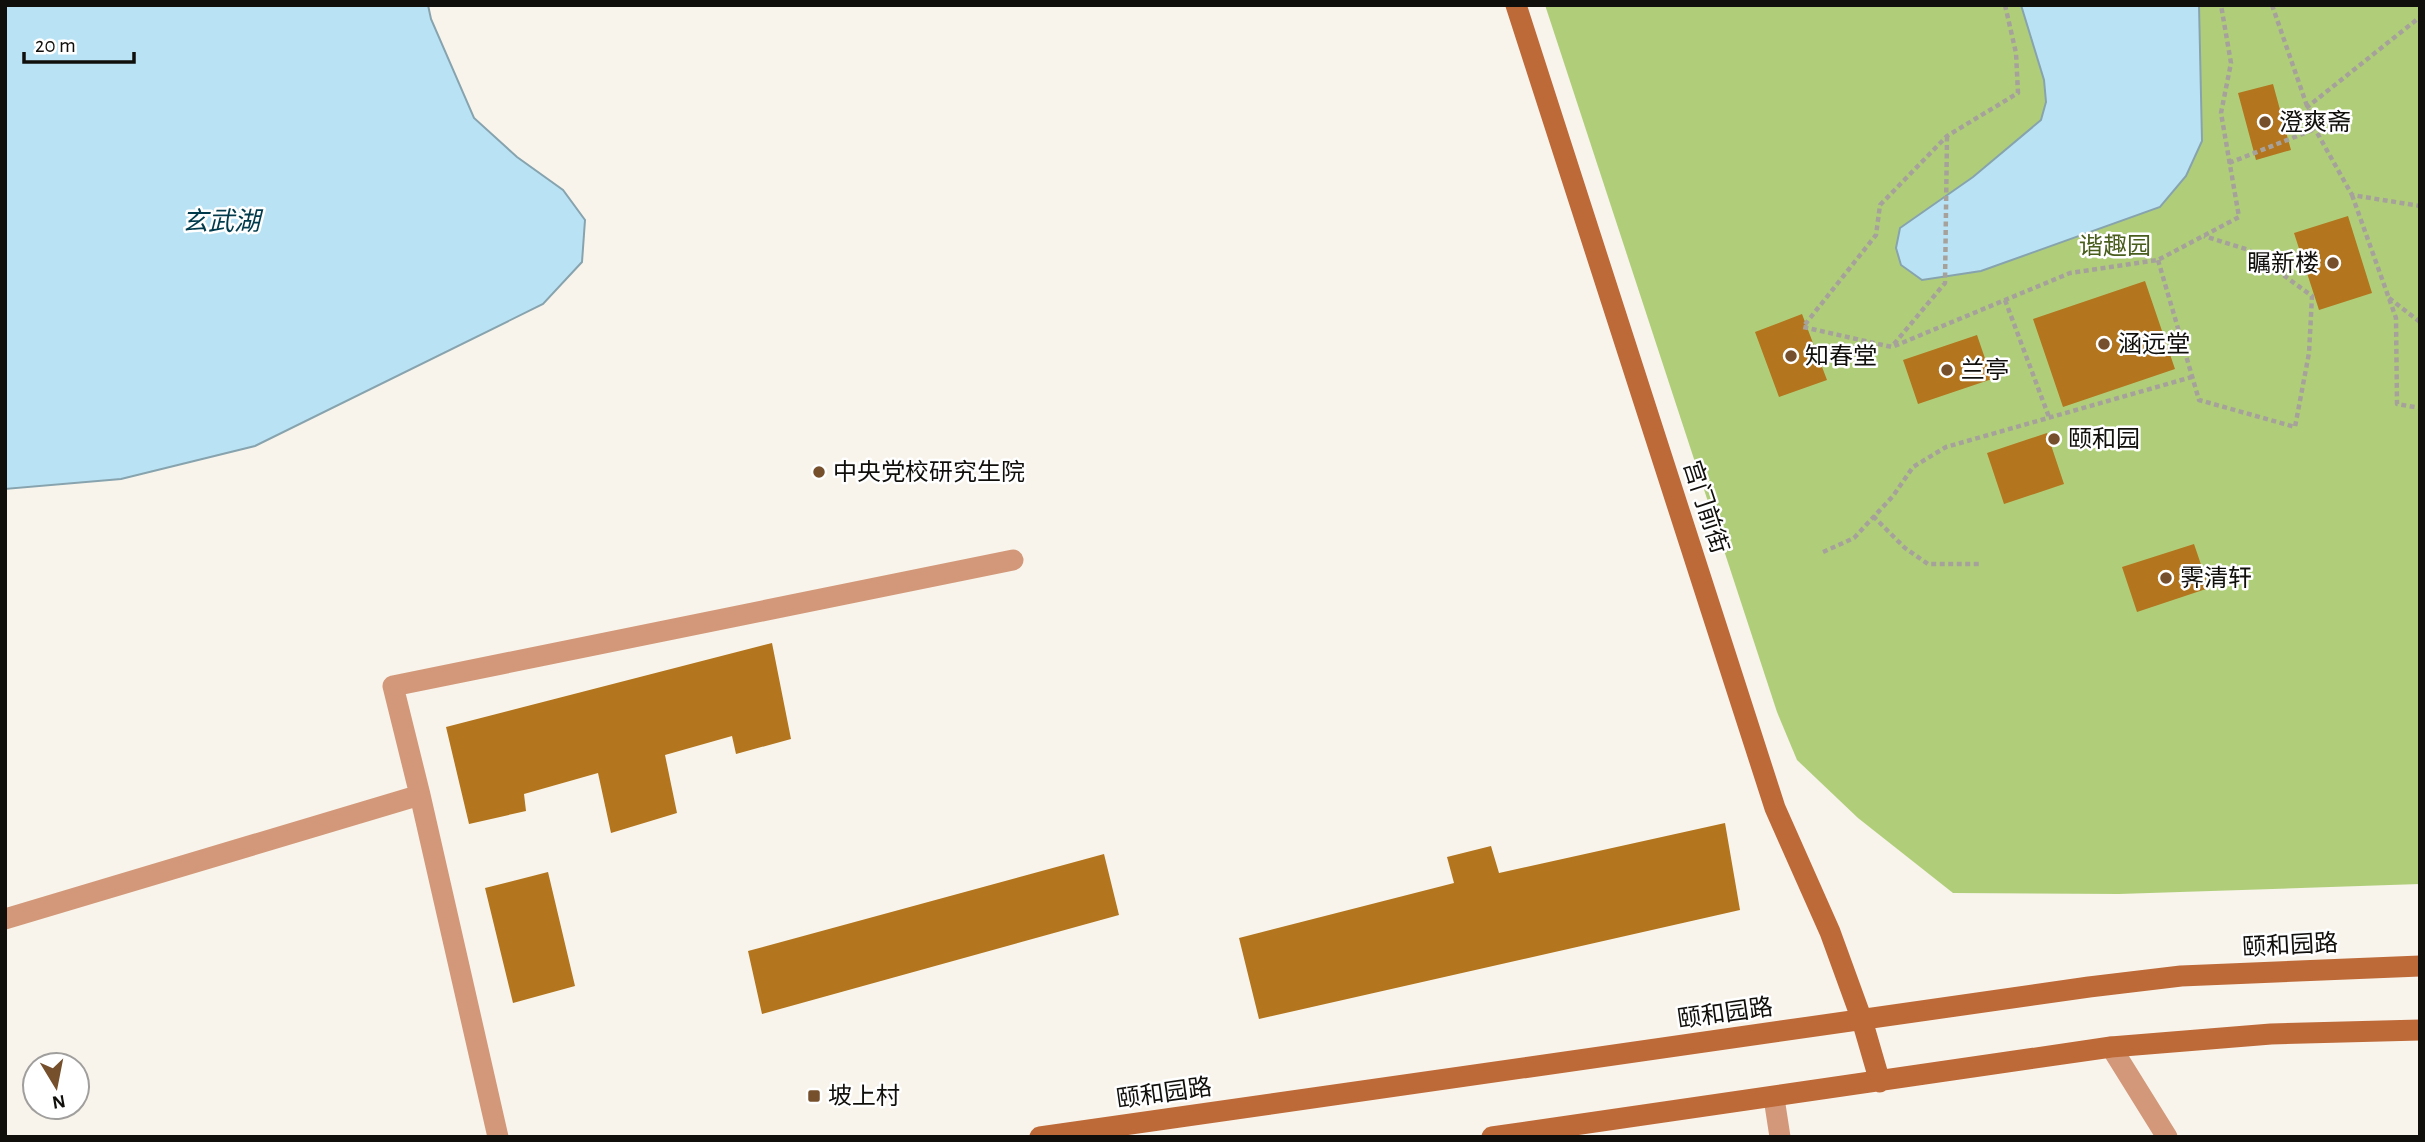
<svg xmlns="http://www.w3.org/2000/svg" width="2425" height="1142" viewBox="0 0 2425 1142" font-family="'Alegreya Sans','Noto Sans SC',sans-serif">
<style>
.green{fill:#b0ce7a}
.water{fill:#b9e3f4;stroke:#87a3ae;stroke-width:2}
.building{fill:#b3751d}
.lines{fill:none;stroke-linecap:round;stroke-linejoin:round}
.path{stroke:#a6a29b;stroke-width:4.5;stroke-dasharray:5 3.5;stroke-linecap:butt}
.street{stroke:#d39879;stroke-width:21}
.secondary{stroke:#be6938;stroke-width:21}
.poi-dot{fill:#76502c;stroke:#fff;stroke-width:2.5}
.labels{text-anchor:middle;stroke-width:5;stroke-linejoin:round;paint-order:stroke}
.poi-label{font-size:24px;fill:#110f0c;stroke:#fff;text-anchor:start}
.park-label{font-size:24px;fill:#495d1d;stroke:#fff}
.street-label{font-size:24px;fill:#110f0c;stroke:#fff}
.water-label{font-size:26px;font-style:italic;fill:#003a4b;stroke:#fff}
</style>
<rect width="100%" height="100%" fill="#f8f4eb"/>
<!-- green -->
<path class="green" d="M1545,5H2420V884L2119,894L1953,893L1858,818L1797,760L1777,712Z"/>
<!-- water -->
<path class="water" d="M5,5H428L431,19L474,118L517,157L563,190L585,220L582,262L543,304L255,446L121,479L5,489Z
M2021,5H2199L2202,141L2186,176L2160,207L1981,271L1922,280L1901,265L1896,248L1900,228L1973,177L2041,120L2046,102L2044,80Z"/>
<!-- building -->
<path class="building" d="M2273,84L2291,150L2256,160L2238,93Z
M2348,216L2372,293L2319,310L2294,233Z
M2145,281L2175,369L2063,407L2033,319Z
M1802,314L1827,380L1779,397L1755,332Z
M1977,335L1992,379L1918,404L1903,360Z
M2047,433L2064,484L2004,504L1987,453Z
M2194,544L2209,588L2137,612L2122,567Z
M772,643L791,739L736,754L732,736L665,755L677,813L611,833L598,773L524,794L526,811L469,824L446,727Z
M1725,823L1740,910L1259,1019L1239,938L1454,883L1447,857L1491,846L1499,873Z
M1104,854L1119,915L762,1014L748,951Z
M548,872L575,986L513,1003L485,888Z"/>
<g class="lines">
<!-- path -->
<path class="path" d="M2005,5L2016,53L2018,93L1947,136L1880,205L1876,235L1803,327L1892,347L2070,273L2158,260L2239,217L2221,113L2231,63L2221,5
M2272,5L2315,129L2352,195L2420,206
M2306,108L2420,17
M2229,163L2315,129
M2352,195L2396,318L2397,404L2420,408
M2158,260L2199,400L2295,427L2309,353L2312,296L2249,250L2204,236
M2389,298L2420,322
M2005,300L2049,417
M1894,344L1945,283L1947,137
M1873,516L1905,548L1928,564H1980
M1823,552L1854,538L1893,496L1913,467L1946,447L2192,377"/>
<!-- street -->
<path class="street" d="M420,795L393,686L1013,560
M5,919L420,795L498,1137
M2111,1047L2167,1137
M1774,1098L1780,1137"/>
<!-- secondary -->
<path class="secondary" d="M1516,5L1775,808L1830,932L1862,1020L1880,1082
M1040,1137L2089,987L2181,976L2420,966
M1492,1137L2111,1047L2271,1034L2420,1030"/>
</g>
<!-- markers -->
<g class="poi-dot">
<circle cx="2265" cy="122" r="7"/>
<circle cx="2333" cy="263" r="7"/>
<circle cx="2104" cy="344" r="7"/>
<circle cx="1791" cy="356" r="7"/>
<circle cx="1947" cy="370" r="7"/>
<circle cx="2054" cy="439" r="7"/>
<circle cx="819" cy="472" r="7"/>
<circle cx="2166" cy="578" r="7"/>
<rect x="807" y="1089" width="14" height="14" rx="3.5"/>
</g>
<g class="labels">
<!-- poi labels -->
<g class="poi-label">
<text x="2279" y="130">澄爽斋</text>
<text x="2319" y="271" text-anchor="end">瞩新楼</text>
<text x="2118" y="352">涵远堂</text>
<text x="1805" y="364">知春堂</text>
<text x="1961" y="378">兰亭</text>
<text x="2068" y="447">颐和园</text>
<text x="833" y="480">中央党校研究生院</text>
<text x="2180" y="586">霁清轩</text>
<text x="828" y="1104">坡上村</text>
</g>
<!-- park labels -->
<g class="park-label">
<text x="2115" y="254">谐趣园</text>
</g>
<!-- street labels -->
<g class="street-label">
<text transform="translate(1706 507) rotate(72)" y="8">宫门前街</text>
<text transform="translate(2290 945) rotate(-3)" y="8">颐和园路</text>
<text transform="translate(1725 1013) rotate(-8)" y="8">颐和园路</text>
<text transform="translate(1164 1093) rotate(-8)" y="8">颐和园路</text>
</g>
<!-- water labels -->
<g class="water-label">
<text x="221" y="230">玄武湖</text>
</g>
</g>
<!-- border -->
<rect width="2425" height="1142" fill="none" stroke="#110f0c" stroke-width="14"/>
<!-- north arrow -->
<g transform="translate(56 1086) rotate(170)"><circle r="33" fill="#ffffff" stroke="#a09f9e" stroke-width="2"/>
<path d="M0-5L12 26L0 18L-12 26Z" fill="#76502c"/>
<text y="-10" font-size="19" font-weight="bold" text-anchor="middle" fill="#110f0c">N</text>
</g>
<!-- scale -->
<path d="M24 52v10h110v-10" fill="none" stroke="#110f0c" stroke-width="3.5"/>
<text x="35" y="52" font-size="21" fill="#110f0c" stroke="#ffffff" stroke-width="5" paint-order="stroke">20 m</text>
</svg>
